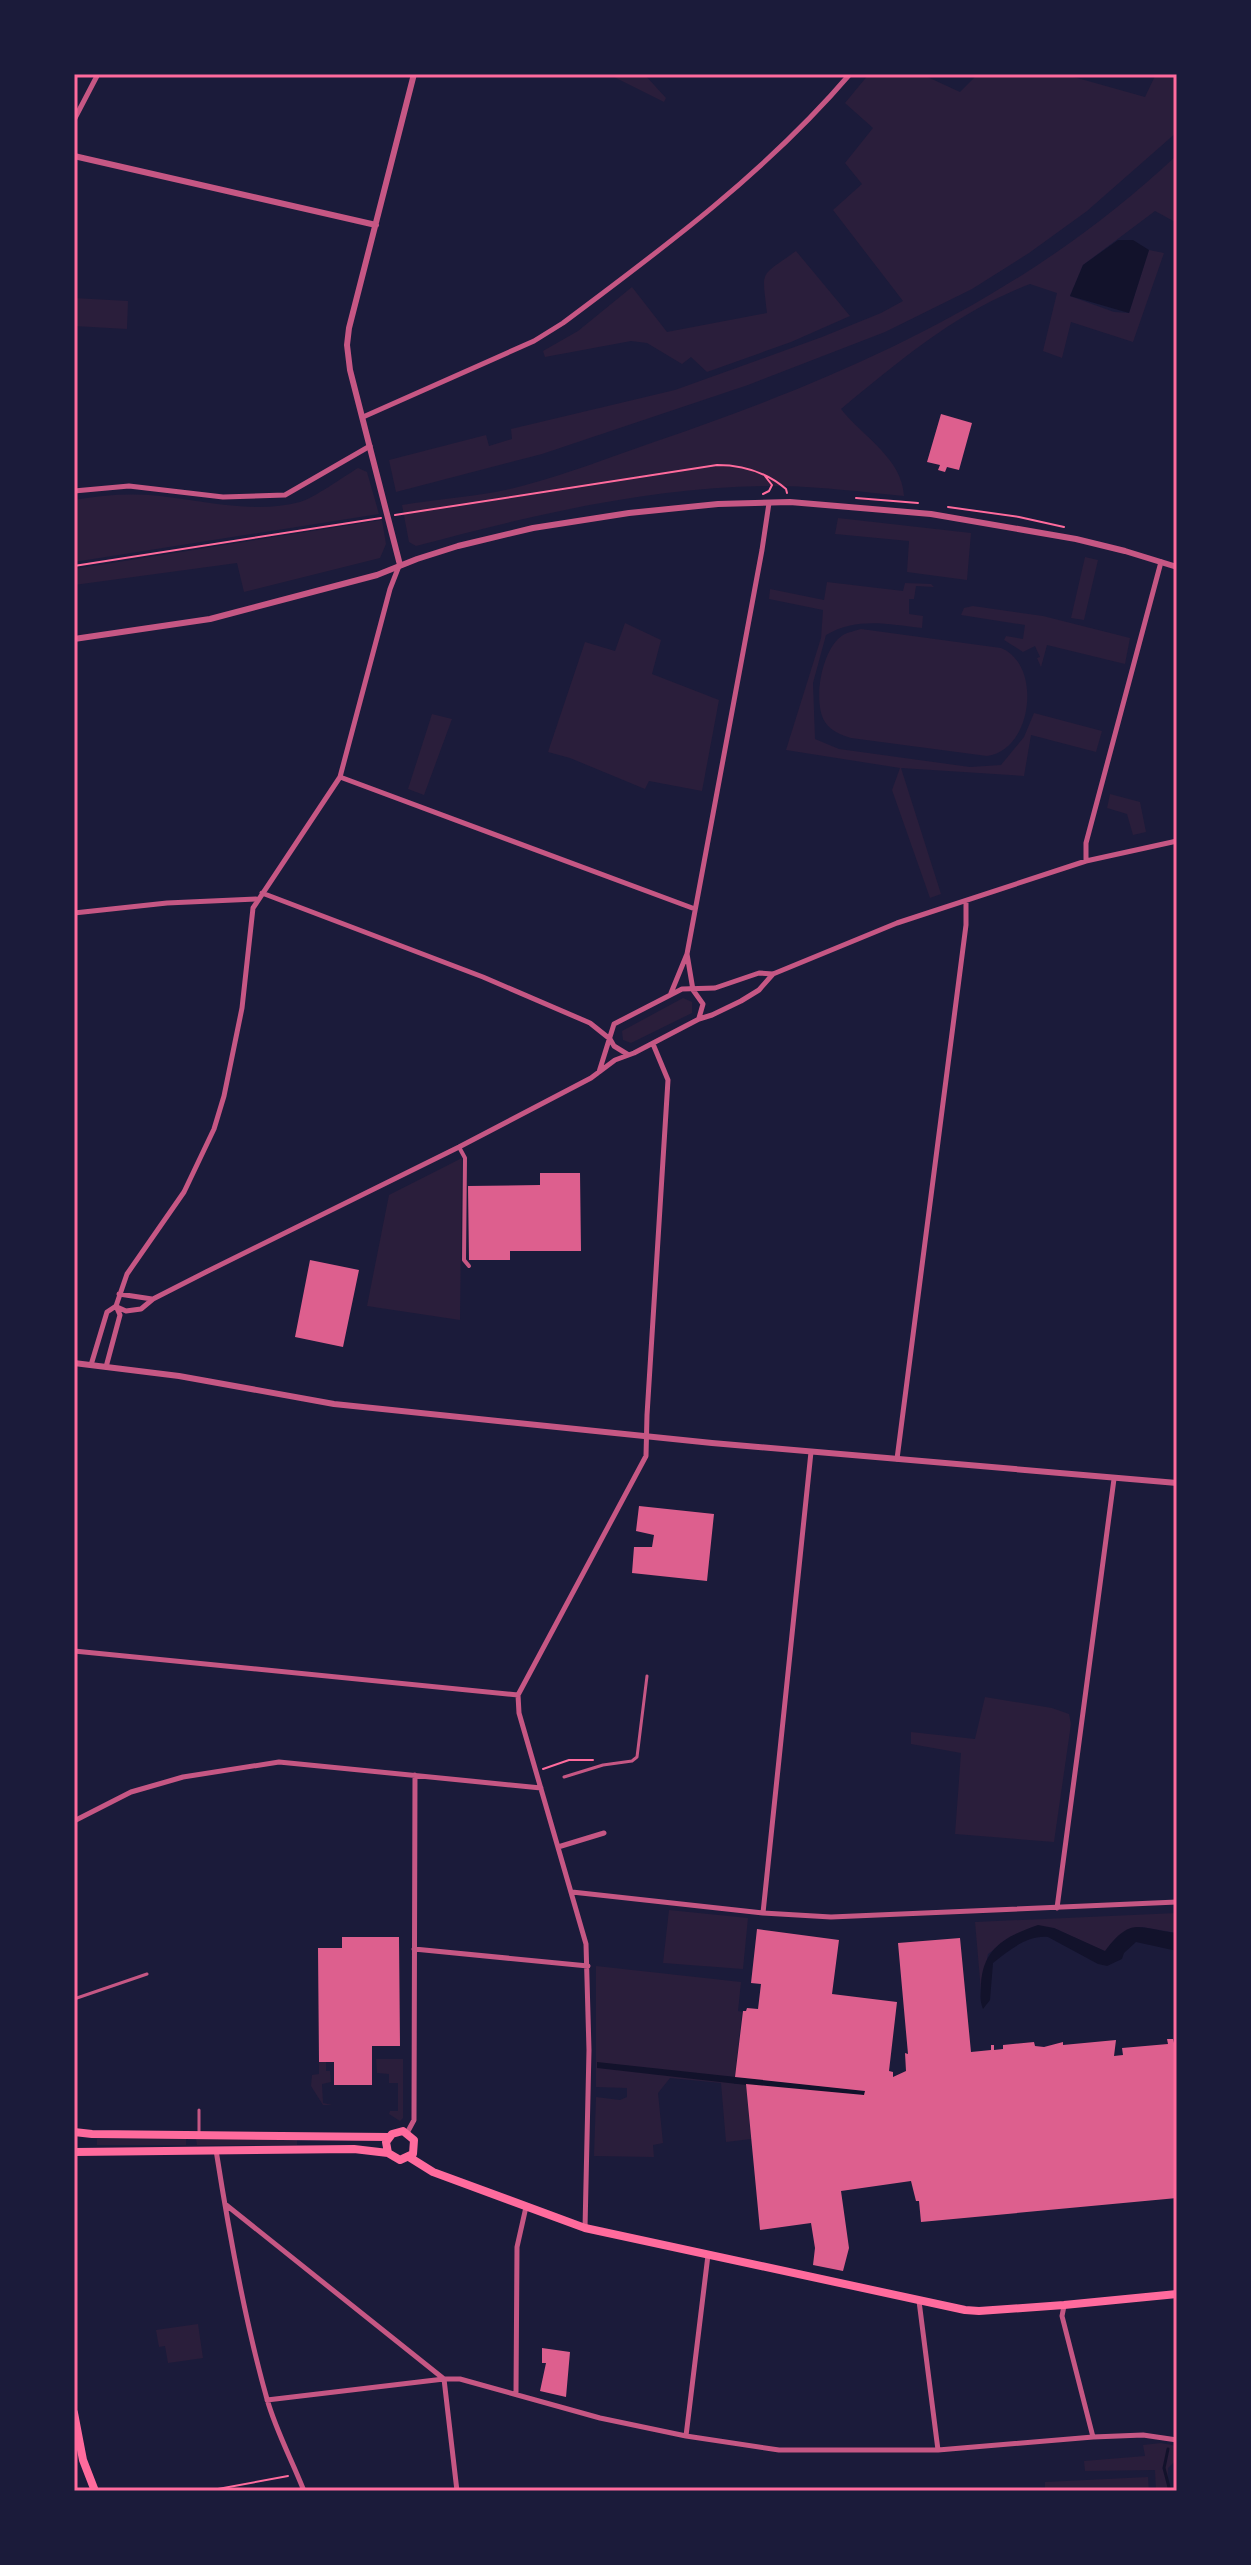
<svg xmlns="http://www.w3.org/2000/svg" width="1251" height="2565" viewBox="0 0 1251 2565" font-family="'Source Serif 4',serif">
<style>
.green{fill:#2a1e3b}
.water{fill:#12122b}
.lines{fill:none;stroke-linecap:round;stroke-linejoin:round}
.stream{stroke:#12122b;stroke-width:3}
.building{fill:#dd5f8e}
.path{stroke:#ff6b9d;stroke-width:2}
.service{stroke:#c65784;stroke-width:3}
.pedestrian{stroke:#c65784;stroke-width:4}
.minor{stroke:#c65784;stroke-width:5}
.tertiary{stroke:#c65784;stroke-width:6}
.primary{stroke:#ff6b9d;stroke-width:8}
.neatline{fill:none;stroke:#ff6b9d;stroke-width:3}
</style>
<rect width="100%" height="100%" fill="#1b1b3a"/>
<!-- green -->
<path class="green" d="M608,74H644L666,98L664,102Z
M869,74H921L960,92L978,74H1063L1145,97L1156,74H1177V132L1087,211L1029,253L972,289L885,332L748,385L542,454L396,492L389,460L486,435L489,446L512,439L511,429L675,390L822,337L881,313L903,301L833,210L862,184L845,163L873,128L845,103Z
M1177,155V223L1155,211L1083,265L1070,296L1114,312L1129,313L1149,250L1164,253L1133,342L1071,322L1062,358L1043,351L1057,293L1030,284C955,313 902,359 841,409C863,437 902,458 904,496C864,492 823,487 783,486C658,485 536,514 416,546L409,542L402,505C439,499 486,496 522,486C567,474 611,457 654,442C849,376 1026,297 1177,155Z
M796,251L850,316L791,342L707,372L691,357L682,364L647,343L631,341L545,357L543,351L578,331L632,287L667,332L767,313C762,268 759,278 796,251Z
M74,298L128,301L127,329L74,326Z
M358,468L367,472L379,514L74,562V500C102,495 131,493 160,496C203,501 256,514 300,502C314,498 343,477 358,468Z
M838,518L971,533L967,580L907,572L909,541L835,534Z
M382,520L386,544L380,558L244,592L237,563L74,585V569Z
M1085,557L1098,560L1084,620L1071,618Z
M827,582L903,591L905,583L931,584L934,587L916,586L914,599H909V614L923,616L922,628C887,624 857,617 826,635L813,683L815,739L839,749L970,767L1001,765L1024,737L1034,713L1102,731L1096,752L1031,735L1024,776L901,768L941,894L930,898L892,790L900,768L786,750L821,638L823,610L769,599L770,589L824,600Z
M973,606L1043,616L1130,638L1125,664L1047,645L1041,667L1037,658L1040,657L1035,646L1023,652L1004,640L1006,636L1023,639L1025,625L961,615L964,608Z
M625,623L661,640L652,674L719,700L702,791L649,781L645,789L570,758L548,752L585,642L615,651Z
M861,629L1001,648C1043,665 1032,751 987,756L851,738C841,735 831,731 825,722C812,701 822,648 843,635C848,632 855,631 861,629Z
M432,714L452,719L424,795L408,789Z
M1110,794L1140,802L1146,832L1133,835L1127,814L1107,808Z
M683,998L692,1002V1013L631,1043L623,1040L622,1031Z
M462,1158L460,1320L367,1306L389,1195Z
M985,1697L1052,1708L1069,1714L1071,1724L1054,1842L955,1834L961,1753L911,1744V1732L975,1739Z
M669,1910L748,1918L743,1969L663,1963Z
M1177,1913V1933L1142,1927L1110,1945L1105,1952L1054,1928L1015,1935L988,1954L981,1991L975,1922Z
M596,1966L741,1982L738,2011L742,2012L734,2084H746L751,2139L726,2142L721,2083L670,2078L658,2093L663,2143L653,2145L654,2157L594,2156L596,2097L620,2100L627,2097V2088L596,2087Z
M376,2059H403V2118L400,2121L389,2114L390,2111H398V2083H389V2074L377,2073Z
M319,2062H326V2071H330L331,2082L322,2084L323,2103L332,2105H323L311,2086L312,2075L319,2074Z
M97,2139H186V2145H97Z
M196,2139H297V2145H197Z
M198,2324L203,2358L168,2363L165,2346L159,2347L156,2330Z
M1161,2443L1177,2446V2463L1174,2462L1168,2468L1167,2491H1156L1155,2470L1085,2471L1084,2461L1145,2456L1143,2445Z
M1148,2477L1149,2491H1045V2482Z"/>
<!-- water -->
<path class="water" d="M1118,240H1133L1149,250L1129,313L1070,296L1083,265Z
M1038,1925L1054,1928L1105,1951C1132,1915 1139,1929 1177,1933V1951L1136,1942L1124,1953L1122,1959L1107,1966L1098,1964L1048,1937C1027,1935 1008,1951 993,1963L990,2000L983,2009C979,1999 981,1994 981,1984C983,1948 1006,1936 1038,1925Z
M597,2062L865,2091L864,2095L800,2091L597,2068Z"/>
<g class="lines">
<!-- stream -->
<path class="stream" d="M1168,2449L1164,2468L1170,2491"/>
</g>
<!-- building -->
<path class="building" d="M941,414L972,423L959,470L947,467L945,472L938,470L940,465L927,462Z
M540,1173H580L581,1251H510V1260H469L468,1186L540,1185Z
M310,1260L359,1270L343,1347L295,1337Z
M639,1506L714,1514L707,1581L632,1573L634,1547H652L654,1535L636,1531Z
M757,1929L839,1940L832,1994L897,2002L889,2071L893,2072V2077L906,2071L905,2053L908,2054L898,1943L960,1938L971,2052L991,2050V2045H994V2050L1003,2049V2045L1034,2042L1035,2046L1044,2047L1063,2042V2045L1116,2040L1114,2056L1123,2055L1122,2048L1168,2044L1167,2039H1173L1174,2043H1177V2198L921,2222L919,2201H916L911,2181L841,2191L849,2248L843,2271L813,2265L815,2248L811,2223L760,2230L746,2084L864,2095L865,2091L735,2077L743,2011H746L747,2008L758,2009L761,1984L751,1983Z
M342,1937H399L400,2046H372V2085H334V2062H319L318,1948H342Z
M542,2348L570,2352L566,2397L540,2391L546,2363H542Z"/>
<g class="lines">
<!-- path -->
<path class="path" d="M763,494L769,491L772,485L765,476
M856,498L918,503
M948,507L1019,517L1064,527
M395,515L717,465C743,465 766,472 786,489L787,493
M74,566L381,518
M543,1769L569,1760H593
M207,2491L288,2476"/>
<!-- service -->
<path class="service" d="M564,1777L603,1765L632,1761L637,1757L647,1676
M74,1999L147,1974
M199,2110V2134"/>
<!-- pedestrian -->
<path class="pedestrian" d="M459,1147L465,1158L464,1260L469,1266"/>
<!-- minor -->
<path class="minor" d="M74,120L98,74
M363,417L534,341L563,323C665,247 767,171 850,74
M74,491L129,486L223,497L285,495L370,446
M340,777L695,909
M1086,861V843L1161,562
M262,893L483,977L590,1023L610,1039L614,1046L627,1054
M74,913L167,903L256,899
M671,993L687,954
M699,1018L703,1004L693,990L687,954L762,550L769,503
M599,1072L614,1024L682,989L715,988L759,973L773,974L897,923L1086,861L1177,841
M119,1294L152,1299
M117,1307L126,1311L141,1309L153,1299L206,1272L459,1147L591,1078L615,1060L634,1053L699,1019L712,1015L741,1001L759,990L773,974
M91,1365L107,1312L116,1306
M106,1367L120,1315L116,1306L127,1274L184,1192L214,1129L224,1096L242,1008L253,908L340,777L390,589L399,566
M897,1459L966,925V901
M74,1651L518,1695
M74,1821L131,1792L183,1777L279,1762L541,1788
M558,1847L604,1833
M572,1892L763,1913L831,1917L1177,1902
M1057,1908L1114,1479
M763,1913L811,1452
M414,1949L588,1966
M407,2133L414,2120L415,1775
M216,2150C229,2233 244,2318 267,2399C276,2431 292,2460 304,2491
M225,2204L444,2379
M585,2228L589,2050L586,1944L519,1713L518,1695L646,1456L647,1415L668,1080L653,1044
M919,2301L938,2450
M1064,2306L1062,2316L1093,2437
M444,2379L457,2491
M516,2394L517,2247L526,2207
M267,2400L444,2379H460L600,2418L686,2436L779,2450H938L1093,2437L1143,2435L1177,2440
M686,2436L708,2255"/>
<!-- tertiary -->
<path class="tertiary" d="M74,156L376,225
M400,565L350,370L347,345L349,328L414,74
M74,639L210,619L377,575L417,559L458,546L533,528L629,513L718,504L790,502L931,514L1076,539L1125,551L1177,567
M74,1363L179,1376L334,1404L712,1443L1177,1483"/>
<!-- primary -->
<path class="primary" d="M74,2132L92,2134L389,2137
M75,2152L354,2149L388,2153L400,2160L413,2154L414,2140L403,2131L392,2134L386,2142L388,2153
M409,2157L433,2172L585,2228L965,2310L979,2311L1064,2305L1177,2294
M74,2413L83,2460L95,2491"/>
</g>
<!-- border -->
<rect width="1251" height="2565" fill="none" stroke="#1b1b3a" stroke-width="152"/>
<rect x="76" y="76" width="1099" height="2413" class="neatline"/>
</svg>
